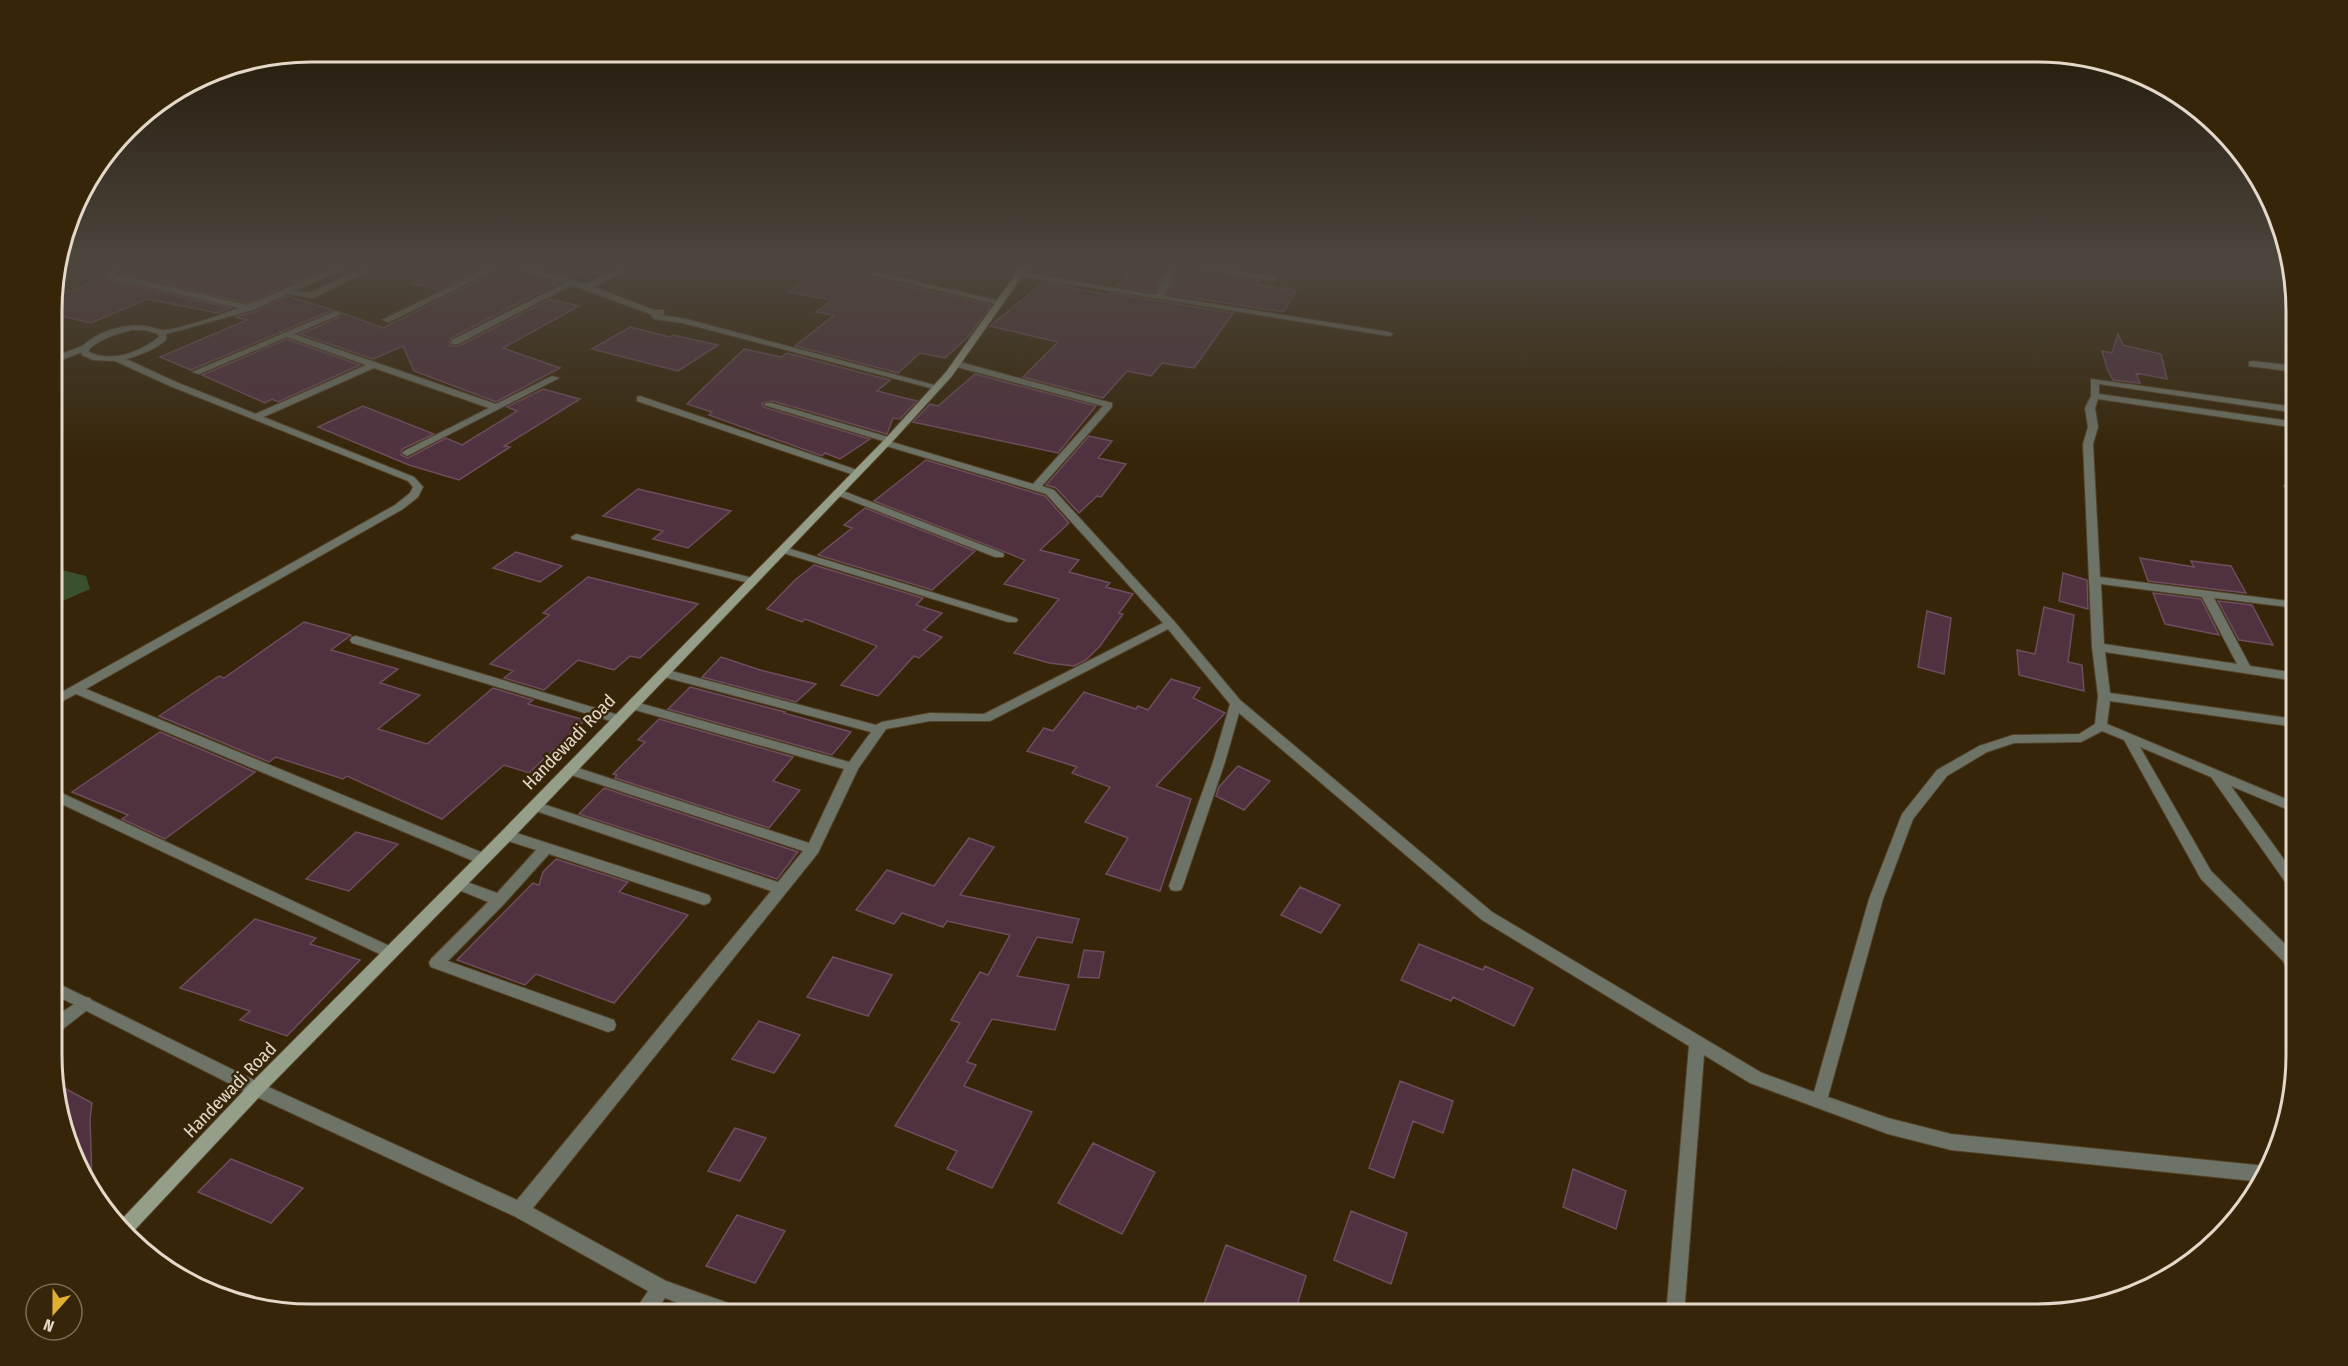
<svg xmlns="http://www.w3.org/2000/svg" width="2348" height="1366" viewBox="0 0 2348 1366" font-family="'Fira Sans Condensed',sans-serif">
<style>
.green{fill:#3b502d}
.building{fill:#503140;stroke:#6e4d5d;stroke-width:1.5}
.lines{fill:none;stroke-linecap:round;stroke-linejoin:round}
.lane-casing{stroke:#524227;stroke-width:2}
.street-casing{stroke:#524227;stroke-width:2}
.secondary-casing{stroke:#524227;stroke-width:2}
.lane{fill:#6d7366;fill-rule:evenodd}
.street{fill:#6d7366;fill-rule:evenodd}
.secondary{fill:#949e88;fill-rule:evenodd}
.labels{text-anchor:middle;stroke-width:5;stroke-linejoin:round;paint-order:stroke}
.street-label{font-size:18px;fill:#e4d9c9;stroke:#362508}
.rim{fill:none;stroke:#e4d9c9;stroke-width:3}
</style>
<rect width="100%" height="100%" fill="#362508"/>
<!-- green -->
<path class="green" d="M62,570L86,576L90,589L56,604L53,602V573Z"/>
<!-- building -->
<path class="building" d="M127,268H327L247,303L120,273Z
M444,268H461L477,272L439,290L411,283Z
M503,268H513L558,283L451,338L450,346H459L550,299L579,306L503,348L560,368L496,402L414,371L403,346L373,359L300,334L340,317L342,313L383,328L490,275L502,278Z
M535,268H588L570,277Z
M1134,268H1166L1155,292L1117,286Z
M1178,268H1199L1205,272L1261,281L1258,285L1296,290L1284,312L1167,294Z
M819,270L898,284L991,305L969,336L945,358L920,353L898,373L795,346L834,315L816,312L832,300L788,292Z
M105,277L108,280L231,308L217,313L147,299L91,323L53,314V298Z
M1044,282L1109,295L1111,293L1233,313L1194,368L1162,363L1151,376L1127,371L1103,398L1023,377L1058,342L990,326Z
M287,296L333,310L191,370L160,357L247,320L235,317L254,312Z
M630,327L670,337L673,335L718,345L678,371L592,349Z
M2118,334L2123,345L2161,354L2167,379L2136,373L2140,383L2113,380L2107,368L2102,351L2112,353Z
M287,339L360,365L278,402L272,399L265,403L202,375Z
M744,349L781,357L787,353L890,380L877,391L917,401L900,419L893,418L887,434L773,401L762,403L763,407L870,439L840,459L825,453L822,456L709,415L712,412L687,404Z
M975,374L1096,406L1058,453L913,422L930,404L938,406Z
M543,389L580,399L504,446L510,447L459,480L409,465L318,427L363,406L434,434L402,449L401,455L408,458L446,438L462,445L517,411L507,407Z
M1089,436L1112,441L1098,458L1126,464L1101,497L1097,496L1079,513L1056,488L1046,485Z
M926,460L1045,496L1069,523L1040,550L1079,560L1069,572L1110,583L1106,587L1133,594L1119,613L1123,614L1100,646L1086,660L1074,666L1049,663L1014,653L1059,599L1004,584L1025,560L874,501Z
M638,489L731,511L688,548L653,539L663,531L603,516Z
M865,508L975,551L932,590L818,555L852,528L844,525Z
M516,552L562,566L540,582L493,568Z
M2140,558L2194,567L2191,561L2231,566L2246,593L2148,581Z
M814,565L923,598L916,605L942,613L924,630L942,637L919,658L914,656L878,696L841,685L877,646L805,619L802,622L767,609L795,580Z
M2063,573L2087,580L2088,609L2059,601Z
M588,577L698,604L640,658L630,656L614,670L578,660L544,690L504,678L513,671L490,664L549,615L543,613Z
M2153,593L2201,599L2219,635L2165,624Z
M2218,601L2252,605L2273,645L2239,640Z
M2044,607L2074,615L2068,662L2082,665L2084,691L2019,675L2017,650L2035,654Z
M1927,611L1951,618L1944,674L1918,667Z
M304,622L351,635L331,650L398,669L380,683L420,695L378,729L427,744L493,688L533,700L528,704L585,720L529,773L504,765L442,819L347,776L343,779L276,757L269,762L159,716L219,676L224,678Z
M721,657L760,670L816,684L796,702L702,677Z
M1171,679L1200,688L1193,698L1225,713L1156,786L1191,799L1160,891L1106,874L1128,838L1085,822L1110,787L1072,773L1077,767L1027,751L1044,728L1053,731L1084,692L1136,709L1138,706L1148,710Z
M690,687L785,712L784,713L851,732L832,755L668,709Z
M659,719L793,757L773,781L800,790L769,828L615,778L617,775L613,774L645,742L638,740Z
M160,732L255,772L165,839L122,819L128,815L72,792Z
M1238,766L1270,781L1244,810L1216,796L1219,787Z
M604,788L759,839L798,852L777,879L579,814Z
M356,832L398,844L349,891L306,879Z
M969,838L994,847L960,895L1079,919L1072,943L1037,937L1017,976L1069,985L1055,1030L992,1019L967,1062L976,1065L964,1086L1032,1112L992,1188L947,1169L957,1151L895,1126L960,1023L951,1020L980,972L988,975L1010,935L947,921L943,927L902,913L894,924L856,910L887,870L934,886Z
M556,859L628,882L619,892L688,915L614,1003L536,974L525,985L457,960L533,883L539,885L543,872Z
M1300,887L1340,905L1321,933L1281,915Z
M255,919L316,938L310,944L360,960L287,1036L240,1020L250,1011L180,988Z
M1419,944L1483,970L1485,966L1533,988L1514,1026L1453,997L1451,1001L1401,980Z
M1084,950L1104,952L1099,978L1078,977Z
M833,957L892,975L868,1016L807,997Z
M759,1021L800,1035L774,1073L732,1059Z
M1400,1081L1453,1101L1443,1133L1413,1121L1394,1178L1369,1168Z
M53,1082L92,1103L90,1119L92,1182L88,1183L53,1089Z
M735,1128L766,1138L740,1181L708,1171Z
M1093,1143L1155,1172L1122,1234L1058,1203Z
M231,1159L303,1188L271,1223L198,1192Z
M1573,1169L1626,1191L1616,1229L1563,1207Z
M1351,1211L1407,1233L1391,1284L1334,1260Z
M737,1215L785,1231L755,1283L706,1266Z
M1226,1245L1306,1276L1294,1315H1200Z"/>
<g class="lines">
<defs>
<path id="lane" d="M873,271L1000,301L1004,303L1000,305L873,275Z
M336,311L340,313L339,315L294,334L496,404L552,376L559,378L407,456L402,453L404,451L489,408L374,368L259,419H253V415L366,365L287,337L199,374L192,372Z
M85,345L88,346V350L53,363V357Z
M85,997L90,998L93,1003L90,1008L59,1032L53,1034V1018Z"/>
<path id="street" d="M113,268H122L115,274L247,305L334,268H344L295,291L310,293L363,268H373L314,298L287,294L253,310L166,334V340C154,350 141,355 126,359L176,382L414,477L423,487L418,497L403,509L86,689L488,855L490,859L488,863L483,864L478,863L76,694L53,706V697L395,505L410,493L413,487L408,481L170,386L115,361L93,360L82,355L81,348C95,332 124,323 145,326C151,326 157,330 163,330C180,330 222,314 239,308L109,278L105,274ZM132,330H145L158,334L159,337C140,352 112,363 89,352V349C102,338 116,334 132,330Z
M489,268H499L389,322L382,320Z
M515,268H527L586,284L621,268H630L594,287L654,310H664V314L660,315L686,319L942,387L938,390L683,323L654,319L650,314L572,285L458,344H452V340L565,283Z
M1168,268H1176L1164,296L1389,332L1393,334L1389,336L1020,276L1016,274L1020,272L1156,295Z
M1201,268H1218L1274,277L1278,279L1274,281L1205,270Z
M956,361L1112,403V407L1042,486L1054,490L1174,621L1240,700L1492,912L1762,1073L1814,1092L1869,899L1902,814L1937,770L1979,746L2013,735L2079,734L2095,724L2098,696L2092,647L2083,444L2088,427L2085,408L2091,396V379L2296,407V413L2099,384V394L2296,422V428L2098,399L2095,408L2098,427L2093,444L2100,577L2296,602V608L2214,598L2250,666L2296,673V681L2105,652L2110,693L2296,719V727L2110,701L2107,724L2296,803V813L2231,786L2296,876V891L2291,890L2211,777L2140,747L2211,871L2294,953L2296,957V979L2291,977L2283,961L2201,879L2124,740L2102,731L2081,742L2014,743L1987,752L1947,776L1913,819L1883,899L1828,1097L1888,1118L1951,1134L2266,1166L2268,1167L2263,1182L1951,1150L1888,1134L1750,1083L1704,1055L1684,1315H1666L1689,1046L1482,920L1239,713L1225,762L1183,886L1181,890L1176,891L1171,890L1169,886L1213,762L1230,704L1168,629L990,721H930L886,729L858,769L818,853L533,1208L666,1281L742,1308L744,1315H709L665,1298L653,1315H632L648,1291L514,1216L250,1094L53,994V981L262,1084L517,1200L771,891L530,809L528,806L530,803H540L778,882L803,851L565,773L564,770L565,767H575L809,843L844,769L628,708L626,705L632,701L849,762L871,732L660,676L658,673L660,670L664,669L876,725L882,722L930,713L984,714L1163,623L1046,494L883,445V441L764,405L766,403H772L892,438V442L1033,484L1103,406L953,366L952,364ZM2101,584L2202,597L2237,664L2104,644Z
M2252,361L2296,366V372L2249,366V362Z
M640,396L860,471L862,473L857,476L854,475L637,401V397Z
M2289,483L2293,484L2296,490V500L2292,499L2284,486Z
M838,489L1003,553L1004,555L1003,557H995L834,494L833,492Z
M576,534L757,579L758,581L753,584L572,539L571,537Z
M784,547L1016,618L1018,620L1016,622H1008L780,552L779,550Z
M356,636L622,716L624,719L618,723L614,722L352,643L350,640L352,637Z
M53,789L396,949L398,953L396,957L391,959L386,957L53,800Z
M507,830L709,895L711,899L709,903L704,905L549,854L504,904L448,961L614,1020L616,1025L614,1030L608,1032L431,967L429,963L431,959L488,902L454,888L452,884L454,880L459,879L497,893L536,850L502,839L500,835L502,831Z"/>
<path id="secondary" d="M1020,268H1028L952,376L892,442L512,839L262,1094L131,1234L119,1222L250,1084L502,831L886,438L946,372Z"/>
</defs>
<!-- lane casing -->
<use href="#lane" class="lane-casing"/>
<!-- street casing -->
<use href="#street" class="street-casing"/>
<!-- secondary casing -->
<use href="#secondary" class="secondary-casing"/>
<!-- lane -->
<use href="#lane" class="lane"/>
<!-- street -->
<use href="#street" class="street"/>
<!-- secondary -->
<use href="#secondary" class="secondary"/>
</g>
<!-- sky -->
<linearGradient id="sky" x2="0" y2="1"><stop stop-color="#1e1404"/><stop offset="0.58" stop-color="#4c463d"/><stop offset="1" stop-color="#4c463d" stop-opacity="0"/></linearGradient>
<rect width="2348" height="459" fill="url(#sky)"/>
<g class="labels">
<!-- street labels -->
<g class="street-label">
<text transform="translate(569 742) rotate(-46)" y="6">Handewadi Road</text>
<text transform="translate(230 1090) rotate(-46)" y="6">Handewadi Road</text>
</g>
</g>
<!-- crop -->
<path d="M0 0H2348V1366H0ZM311 62H2037A249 249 0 0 1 2286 311V1055A249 249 0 0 1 2037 1304H311A249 249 0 0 1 62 1055V311A249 249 0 0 1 311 62Z" fill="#362508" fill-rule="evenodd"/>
<path class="rim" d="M311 62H2037A249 249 0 0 1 2286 311V1055A249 249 0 0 1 2037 1304H311A249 249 0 0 1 62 1055V311A249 249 0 0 1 311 62Z"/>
<!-- north arrow -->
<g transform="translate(54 1312) rotate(201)"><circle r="28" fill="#362508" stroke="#7c6d55" stroke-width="1.5"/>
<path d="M0-4.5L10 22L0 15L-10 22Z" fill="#e1af34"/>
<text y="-9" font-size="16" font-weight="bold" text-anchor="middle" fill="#e4d9c9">N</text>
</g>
</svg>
